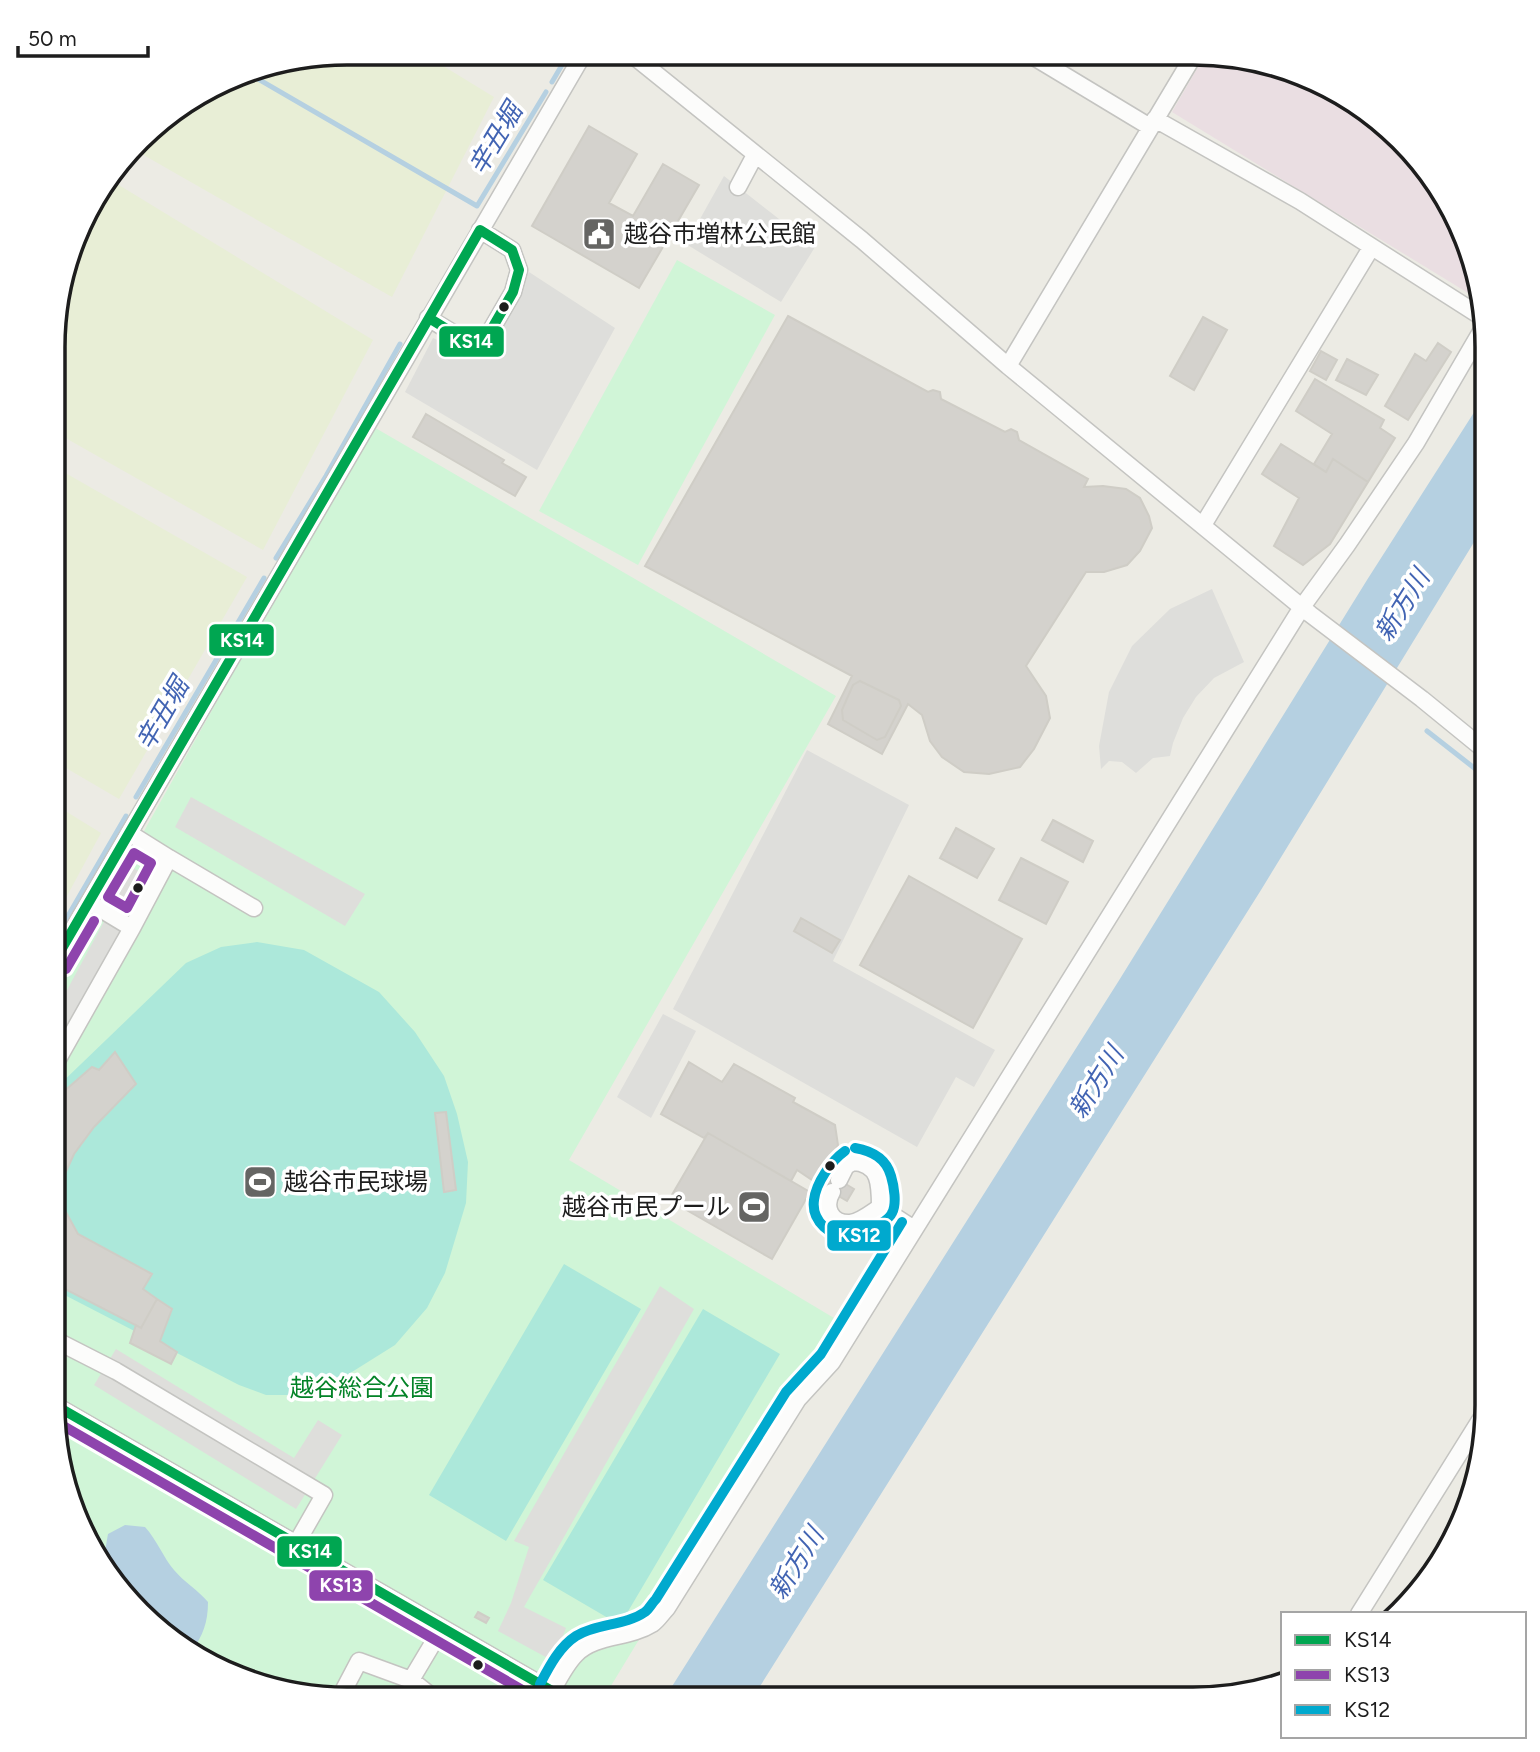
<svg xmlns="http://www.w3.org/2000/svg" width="1540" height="1752" viewBox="0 0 1540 1752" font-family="Figtree,'Noto Sans JP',sans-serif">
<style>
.industrial{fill:#eadee2}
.farmland{fill:#e8eed6}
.park{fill:#d0f5d7}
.pitch{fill:#ace8da}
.parking{fill:#dededb}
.water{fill:#b5d0e1}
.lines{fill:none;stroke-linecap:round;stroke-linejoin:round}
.stream{stroke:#b5d0e1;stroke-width:5}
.building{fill:#d4d2cd;stroke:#cfcdc6;stroke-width:2}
.minor-casing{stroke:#c4c4c1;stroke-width:19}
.minor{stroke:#fcfcfb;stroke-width:16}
.bus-1-casing{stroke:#fff;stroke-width:16}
.bus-2-casing{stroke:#fff;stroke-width:16}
.bus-3-casing{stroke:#fff;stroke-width:16}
.bus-1{stroke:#00a651;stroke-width:10}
.bus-2{stroke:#8e44ad;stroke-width:10}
.bus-3{stroke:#00a9ce;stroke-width:10}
.bus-dot{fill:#1d1d1d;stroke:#fff;stroke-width:2.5}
.labels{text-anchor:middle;stroke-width:7;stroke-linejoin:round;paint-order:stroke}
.poi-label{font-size:24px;fill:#1d1d1d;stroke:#fff;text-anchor:start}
.park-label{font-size:24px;fill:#038327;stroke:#fff}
.water-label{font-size:26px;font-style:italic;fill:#4264b3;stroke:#fff}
.rim{fill:none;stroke:#1d1d1d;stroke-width:3.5}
.line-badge{stroke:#fff;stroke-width:2.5}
.badge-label{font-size:19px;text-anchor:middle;font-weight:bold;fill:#fff}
</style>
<rect width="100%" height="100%" fill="#ecebe4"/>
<!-- industrial -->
<path class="industrial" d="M1205,55H1231L1356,102L1438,184L1472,253L1479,288L1473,296L1172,112Z"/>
<!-- farmland -->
<path class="farmland" d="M347,53H422L494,97L392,297L133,149L153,125L252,68Z
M109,179L373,340L263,550L55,432V308L92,200Z
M55,467L247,577L119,799L54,761Z
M54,804L101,833L54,920Z"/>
<!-- park -->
<path class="park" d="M677,260L775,315L638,565L539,511Z
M372,426L836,696L569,1160L834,1318L603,1699H328L200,1660L102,1568L68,1499L53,1424L54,991Z"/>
<!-- pitch -->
<path class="pitch" d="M257,942L304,950L379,992L415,1032L444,1076L457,1114L468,1162L466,1203L445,1273L427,1308L395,1345L328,1387L294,1395H266L239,1385L53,1289L54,1090L186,963L221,947Z
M564,1264L641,1309L506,1541L429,1495Z
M703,1309L780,1354L620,1625L543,1580Z"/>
<!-- parking -->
<path class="parking" d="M724,176L815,247L781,302L686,244Z
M529,272L615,328L537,470L405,392L433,338L456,349H484Z
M1212,589L1244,662L1214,678L1196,697L1183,718L1173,743L1170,756L1153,758L1136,773L1122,762L1109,761L1101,769L1099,746L1109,692L1132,646L1170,609Z
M807,750L909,805L833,961L995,1050L974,1087L956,1077L917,1147L673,1009Z
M191,797L365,894L345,926L175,827Z
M133,868L151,878L63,1042L54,1037V1014Z
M663,1014L696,1031L651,1118L617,1097Z
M660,1286L694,1309L524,1607L566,1628L553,1661L498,1631L511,1603L529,1547L514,1541Z
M116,1349L294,1458L318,1420L342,1435L296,1509L94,1385Z"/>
<!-- water -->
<path class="water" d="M1487,392V521L1261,890L752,1699H664L1118,982L1367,580Z
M125,1525L145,1527C157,1540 163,1557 174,1570C184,1582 198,1590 208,1602C208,1622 203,1636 191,1652L102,1568L108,1534Z"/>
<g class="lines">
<!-- stream -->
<path class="stream" d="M246,72L477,206L546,92
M552,82L569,53
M276,558L326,476L400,344
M1427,731L1487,778
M136,797L264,578
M54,940L126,816"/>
</g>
<!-- building -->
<path class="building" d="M589,126L637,154L609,203L633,216L663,164L699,185L639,288L532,226Z
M788,316L928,392L933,390L940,392L941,399L1005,432L1011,429L1017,432L1019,440L1088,479L1084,487L1103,486L1126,489L1140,498L1149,516L1152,528L1140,551L1127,565L1104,572H1086L1026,666L1046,696L1050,718L1034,749L1020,767L989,774L964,772L942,757L930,741L922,715L908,704L882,754L828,724L852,676L645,566Z
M1203,317L1227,330L1194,390L1170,376Z
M1438,343L1451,352L1408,420L1385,406L1415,354L1426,361Z
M1321,351L1337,360L1326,380L1310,371Z
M1347,359L1378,375L1366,395L1336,380Z
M1315,379L1384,420L1380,428L1395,438L1368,482L1333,459L1326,472L1314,464L1332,434L1296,411Z
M426,414L504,460L502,463L526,477L515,496L413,437Z
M1281,444L1326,472L1333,459L1368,482L1330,544L1303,565L1274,546L1299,498L1262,474Z
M860,681L899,700L901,706L885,737L877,740L843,720L842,710L853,685Z
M1053,820L1093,841L1083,862L1042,840Z
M956,828L994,849L977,878L940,858Z
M1021,858L1068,882L1046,924L999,900Z
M909,876L1022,939L973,1028L860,965Z
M801,918L840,940L832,953L794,931Z
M115,1052L136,1084L94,1127L74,1154L63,1178L62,1205L78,1234L152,1274L143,1289L157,1299L141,1328L53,1283L54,1100L92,1067L99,1070Z
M689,1062L722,1082L734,1064L795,1098L793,1102L835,1125L838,1145L818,1184L797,1170L791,1181L708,1133L704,1138L661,1114Z
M446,1112L456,1190L444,1192L435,1113Z
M708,1133L810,1192L772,1259L669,1200Z
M824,1171L854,1189L847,1201L818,1184Z
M157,1299L172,1309L160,1341L177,1352L171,1364L130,1343L136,1325L141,1328Z
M478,1612L489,1618L486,1623L475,1617Z"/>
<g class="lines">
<defs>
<path id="minor" d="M630,53L862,240L1008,366L1310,614L1422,699L1487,752
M1029,54L1150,127
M1155,119L1300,201L1485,319
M738,187L755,155
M428,318L466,341L478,342L487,337L513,292L519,270L512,250L480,230
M1008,366L1194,55
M1203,525L1371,248
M169,858L254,908
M89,902L132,928L169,858L129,833
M54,962L584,53
M54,1066L132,928
M839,1180L846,1166L853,1162C880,1163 880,1185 880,1207
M832,1192C823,1207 831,1224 850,1223C860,1222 871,1213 880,1207
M880,1207L914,1229
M53,1358L61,1343L116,1371L324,1495L296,1544
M53,1404L566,1699
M1359,1614L1487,1409
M411,1680L442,1628
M552,1691C559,1678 566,1664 576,1654C596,1634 628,1639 652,1624C658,1620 662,1613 667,1608L798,1399L832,1362L1302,607L1347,545L1416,443L1486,323
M339,1699L359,1661L411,1680L435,1699"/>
</defs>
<!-- minor casing -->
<use href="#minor" class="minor-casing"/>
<!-- minor -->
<use href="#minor" class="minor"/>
<defs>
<path id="bus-1" d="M480,230L512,250L519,270L513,292L487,337L478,342L466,341L429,318Z
M54,962L429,318
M53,1404L566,1699"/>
<path id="bus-2" d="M134,853L151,863L127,908L108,897Z
M66,969L94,921
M53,1420L538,1699"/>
<path id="bus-3" d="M845,1151C831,1161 816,1183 814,1200C811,1221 831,1238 851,1237C862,1236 872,1230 880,1224C885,1221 890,1218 892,1213C897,1204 894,1186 891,1176C886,1158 872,1151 855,1148
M540,1684C549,1667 559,1647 576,1636C597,1623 625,1626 645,1612C649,1609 652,1603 656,1599L786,1392L821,1354L902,1222"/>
</defs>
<!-- bus-1 casing -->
<use href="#bus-1" class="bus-1-casing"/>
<!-- bus-2 casing -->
<use href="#bus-2" class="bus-2-casing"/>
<!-- bus-3 casing -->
<use href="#bus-3" class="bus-3-casing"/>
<!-- bus-1 -->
<use href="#bus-1" class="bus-1"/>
<!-- bus-2 -->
<use href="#bus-2" class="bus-2"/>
<!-- bus-3 -->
<use href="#bus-3" class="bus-3"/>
</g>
<!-- icons -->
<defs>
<symbol id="civic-square" viewBox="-11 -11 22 22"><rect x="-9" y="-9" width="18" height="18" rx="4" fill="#656563" stroke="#fff"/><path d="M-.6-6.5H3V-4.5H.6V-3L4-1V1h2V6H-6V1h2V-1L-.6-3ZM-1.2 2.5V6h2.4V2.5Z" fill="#fff"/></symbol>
<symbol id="stadium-square" viewBox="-11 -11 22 22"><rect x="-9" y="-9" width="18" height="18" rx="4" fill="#656563" stroke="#fff"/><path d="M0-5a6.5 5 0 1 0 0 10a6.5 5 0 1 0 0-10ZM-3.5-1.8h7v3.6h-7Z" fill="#fff"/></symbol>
</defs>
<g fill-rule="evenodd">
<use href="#civic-square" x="580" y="215" width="38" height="38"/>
<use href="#stadium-square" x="241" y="1163" width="38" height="38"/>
<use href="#stadium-square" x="735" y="1188" width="38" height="38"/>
</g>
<!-- markers -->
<g class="bus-dot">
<circle cx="504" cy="307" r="6"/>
<circle cx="138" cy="888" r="6"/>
<circle cx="830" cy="1166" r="6"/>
<circle cx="478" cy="1665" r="6"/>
</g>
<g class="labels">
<!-- poi labels -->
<g class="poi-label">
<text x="624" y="242">越谷市増林公民館</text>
<text x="284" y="1190">越谷市民球場</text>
<text x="730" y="1215" text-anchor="end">越谷市民プール</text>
</g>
<!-- park labels -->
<g class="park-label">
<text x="362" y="1396">越谷総合公園</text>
</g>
<!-- water labels -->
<g class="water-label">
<text transform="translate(495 139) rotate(-59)" y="9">辛丑堀</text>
<text transform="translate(1402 605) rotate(-58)" y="9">新方川</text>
<text transform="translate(162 714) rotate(-60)" y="9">辛丑堀</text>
<text transform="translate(1096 1082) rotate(-58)" y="9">新方川</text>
<text transform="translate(796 1563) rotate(-58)" y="9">新方川</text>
</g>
</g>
<!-- crop -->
<path d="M0 0H1540V1752H0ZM347 65H1193A282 282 0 0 1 1475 347V1405A282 282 0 0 1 1193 1687H347A282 282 0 0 1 65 1405V347A282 282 0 0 1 347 65Z" fill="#fff" fill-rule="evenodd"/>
<path class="rim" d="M347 65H1193A282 282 0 0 1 1475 347V1405A282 282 0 0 1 1193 1687H347A282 282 0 0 1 65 1405V347A282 282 0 0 1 347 65Z"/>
<g class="line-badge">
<rect x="438" y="325" width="67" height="33" rx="7" fill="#00a651"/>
<rect x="208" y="623" width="67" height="34" rx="7" fill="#00a651"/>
<rect x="826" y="1219" width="66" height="33" rx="7" fill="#00a9ce"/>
<rect x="276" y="1535" width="67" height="33" rx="7" fill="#00a651"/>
<rect x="308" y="1569" width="66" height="33" rx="7" fill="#8e44ad"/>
</g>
<g class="badge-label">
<text x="471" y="348">KS14</text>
<text x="242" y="647">KS14</text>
<text x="859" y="1242">KS12</text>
<text x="310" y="1558">KS14</text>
<text x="341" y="1592">KS13</text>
</g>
<!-- legend -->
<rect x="1281" y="1612" width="245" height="126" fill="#ffffff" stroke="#a5a5a5" stroke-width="2"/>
<rect x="1295" y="1635" width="35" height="10" fill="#00a651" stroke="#a5a5a5" stroke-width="2"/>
<text x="1344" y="1647" font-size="21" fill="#1d1d1d">KS14</text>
<rect x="1295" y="1670" width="35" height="10" fill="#8e44ad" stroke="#a5a5a5" stroke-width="2"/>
<text x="1344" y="1682" font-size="21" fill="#1d1d1d">KS13</text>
<rect x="1295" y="1705" width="35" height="10" fill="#00a9ce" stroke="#a5a5a5" stroke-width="2"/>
<text x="1344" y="1717" font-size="21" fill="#1d1d1d">KS12</text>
<!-- scale -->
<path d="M18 46v10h130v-10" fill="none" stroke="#1d1d1d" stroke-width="3.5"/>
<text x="28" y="46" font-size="21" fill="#1d1d1d" stroke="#ffffff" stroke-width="5" paint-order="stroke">50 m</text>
</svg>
